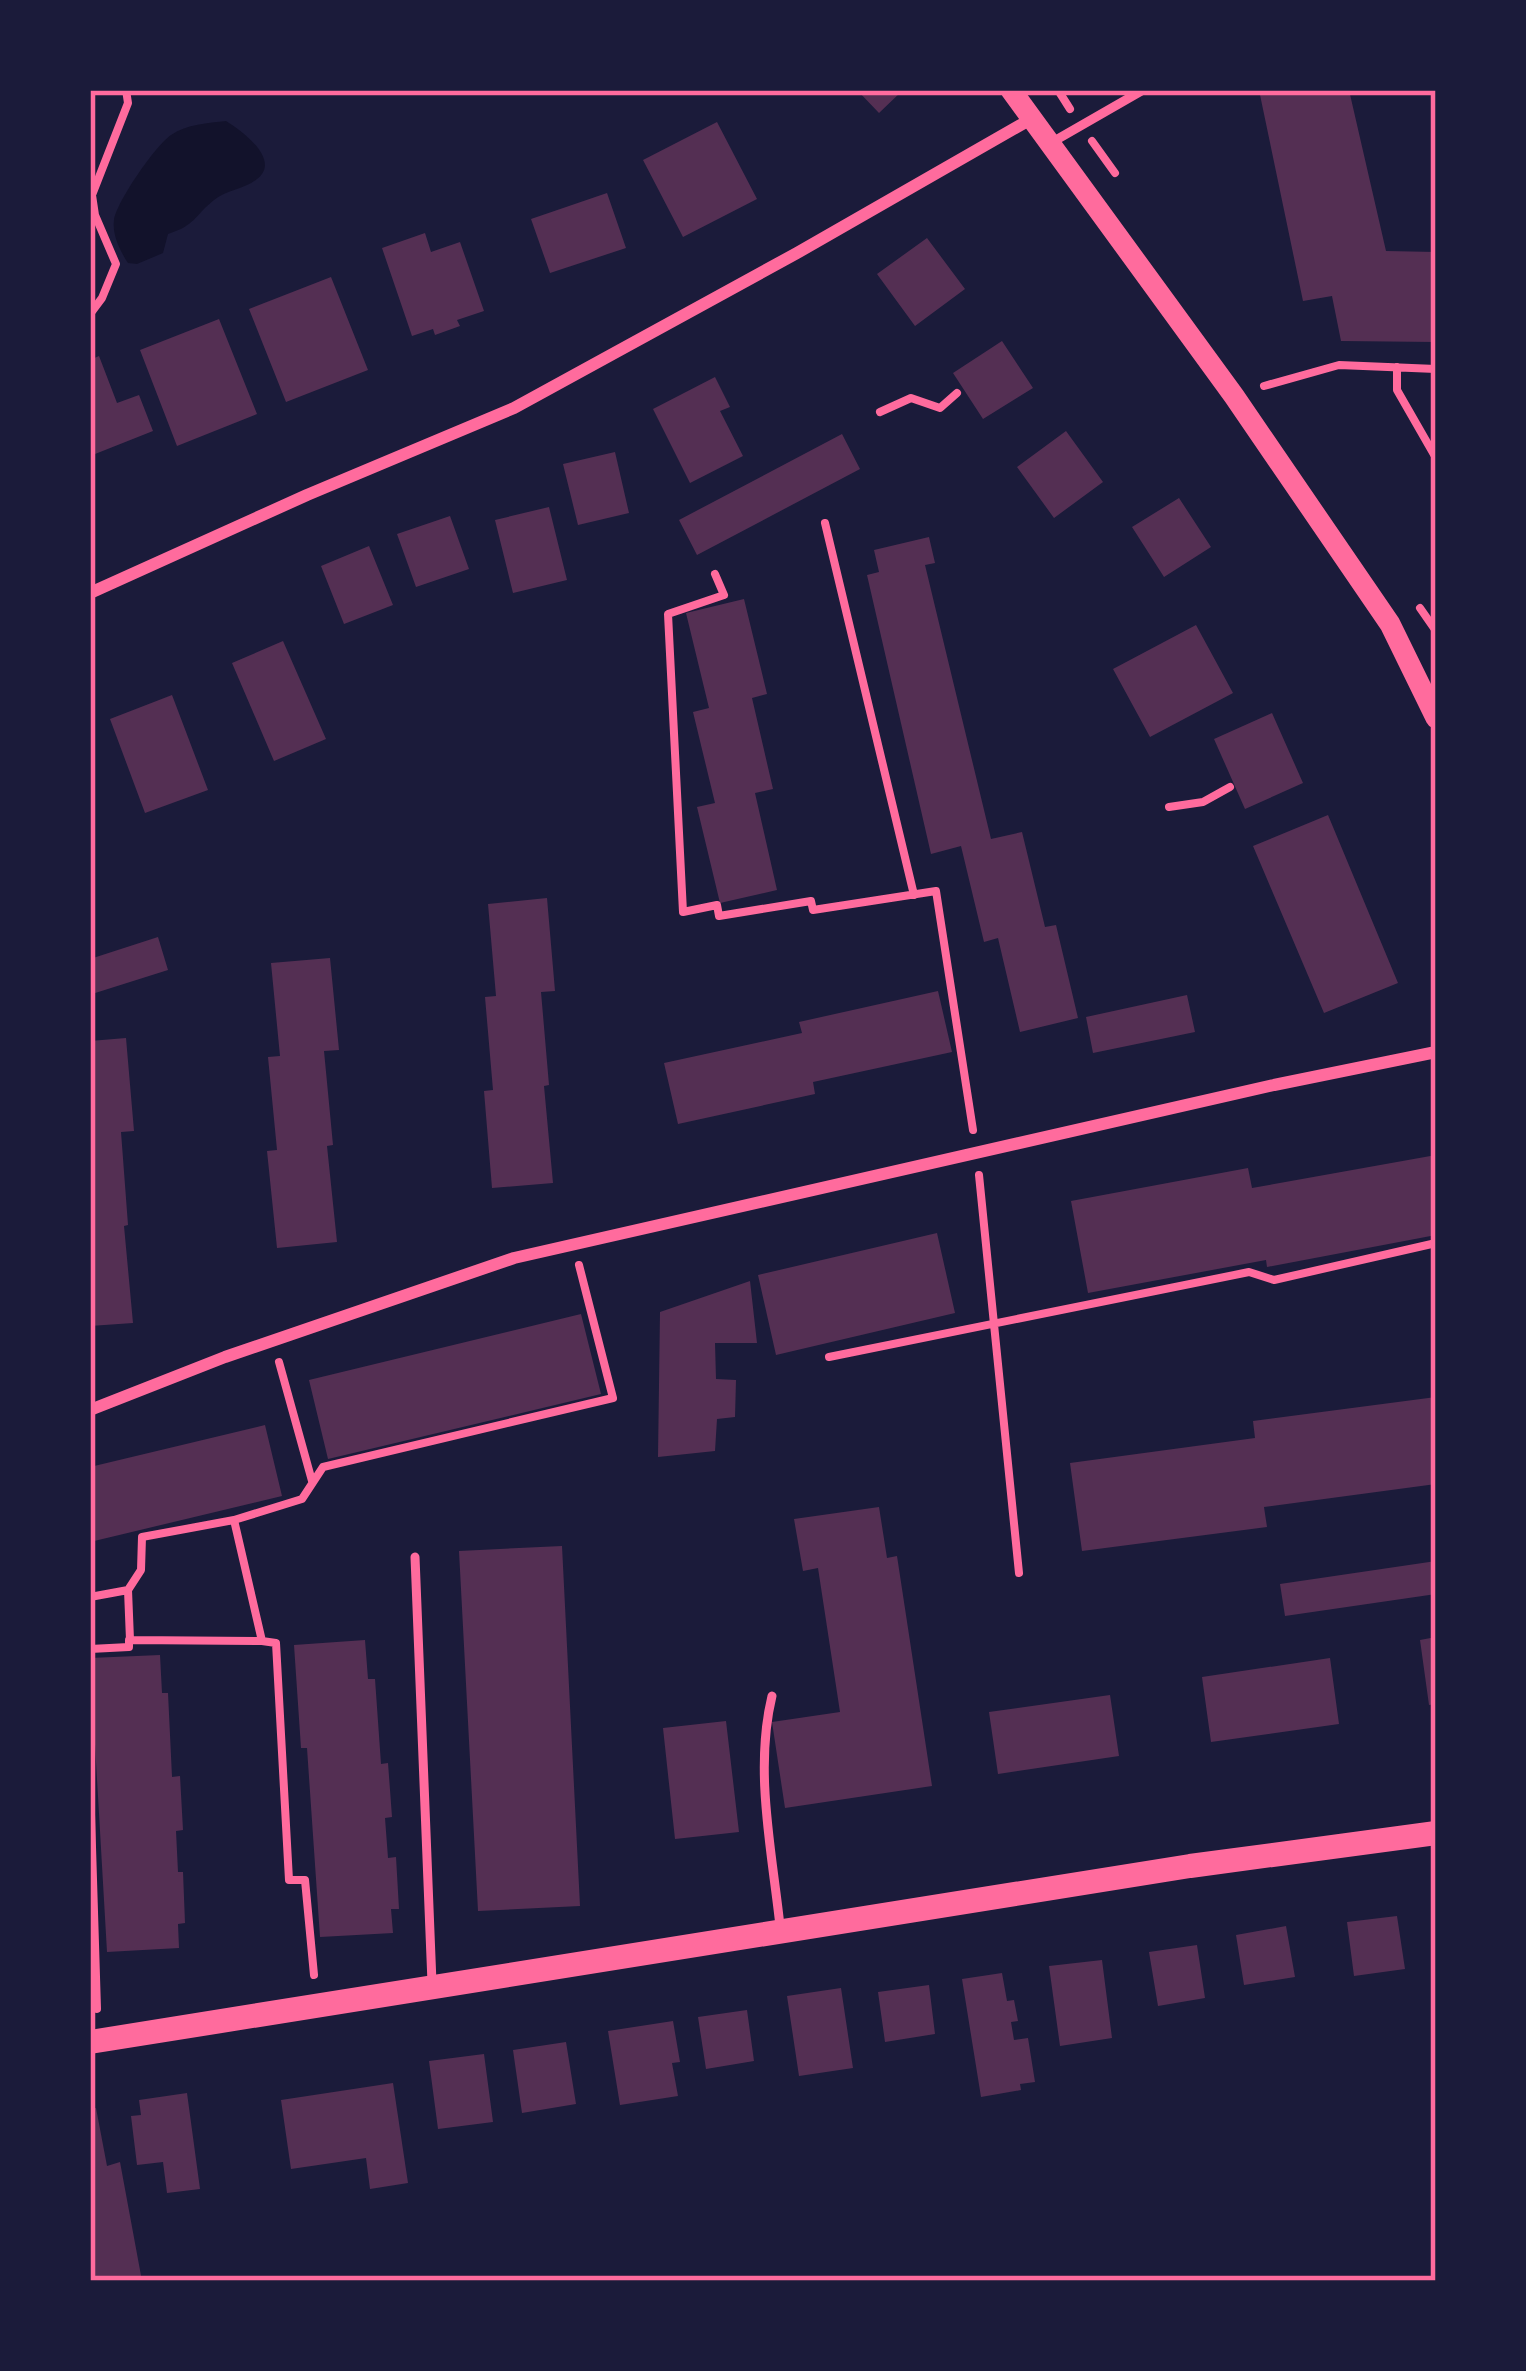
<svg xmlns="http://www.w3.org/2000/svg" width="1526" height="2371" viewBox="0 0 1526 2371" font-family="Cabin,sans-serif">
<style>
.water{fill:#12122b}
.building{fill:#542f53}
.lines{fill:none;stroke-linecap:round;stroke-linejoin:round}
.path{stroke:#ff6b9d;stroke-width:8}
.service{stroke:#ff6b9d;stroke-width:9}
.minor{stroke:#ff6b9d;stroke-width:12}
.tertiary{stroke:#ff6b9d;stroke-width:21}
.secondary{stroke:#ff6b9d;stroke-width:24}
.neatline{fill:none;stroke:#ff6b9d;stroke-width:4.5}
</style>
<rect width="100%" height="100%" fill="#1b1b3a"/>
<!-- water -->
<path class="water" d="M226,121C241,130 282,160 257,179C245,189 226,190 214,200C194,216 196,225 168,234L163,253L137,264L128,263C120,251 112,235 114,220C117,201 156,145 171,135C187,124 208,123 226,121Z"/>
<!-- building -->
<path class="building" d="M857,90H903L879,113Z
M1259,90H1349L1386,251L1436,252V342L1341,341L1332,296L1303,301Z
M717,122L757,199L683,237L643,160Z
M607,193L626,248L550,273L531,219Z
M425,233L431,252L460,242L484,311L457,320L460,326L435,335L433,329L412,336L382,248Z
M927,238L965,289L915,326L877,274Z
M331,277L368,370L286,402L249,309Z
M219,319L257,414L177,446L140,350Z
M1002,341L1033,388L983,419L953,373Z
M99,356L117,403L139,395L153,431L90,456V360Z
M715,377L730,407L720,411L743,456L690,483L653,409Z
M1066,431L1103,482L1054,518L1017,467Z
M842,434L860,469L697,555L679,520Z
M615,452L629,513L578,525L563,464Z
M1179,498L1211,547L1164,577L1132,527Z
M549,507L567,580L513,593L495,520Z
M450,516L469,569L416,587L397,534Z
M929,537L935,563L925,565L991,839L1022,832L1045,927L1056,925L1078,1018L1020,1032L998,938L984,942L961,846L931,854L867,575L879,572L874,550Z
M369,546L393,605L344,624L321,566Z
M744,599L767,694L752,698L773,789L755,793L777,890L720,903L697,807L715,803L693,712L709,708L686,613Z
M1196,625L1233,693L1150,737L1113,669Z
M283,641L326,739L274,761L232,663Z
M172,695L208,790L145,813L110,719Z
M1272,713L1303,783L1245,809L1214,739Z
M1328,815L1398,983L1324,1013L1253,846Z
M547,898L555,991L541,992L549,1085L544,1086L553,1183L492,1188L484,1091L493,1090L485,997L496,996L488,904Z
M158,937L168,970L92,994L90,959Z
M330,958L339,1050L324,1051L333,1145L327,1146L337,1242L277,1248L267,1151L277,1150L268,1057L280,1056L271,963Z
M938,991L952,1052L813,1082L815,1094L678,1124L664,1063L802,1033L799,1022Z
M1187,995L1195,1032L1093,1053L1086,1017Z
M126,1038L134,1131L121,1132L128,1225L124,1226L133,1323L90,1326V1041Z
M1436,1155V1235L1267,1267L1266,1260L1088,1293L1071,1201L1248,1168L1252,1188Z
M937,1233L955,1313L776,1355L758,1275Z
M750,1281L757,1343H715L716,1379L736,1380L735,1417L717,1419L715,1451L658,1457L660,1312Z
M581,1314L601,1394L328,1459L309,1380Z
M1436,1397V1484L1264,1507L1267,1527L1082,1551L1070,1463L1255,1438L1253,1421Z
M265,1425L282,1496L90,1542V1467Z
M879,1507L887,1558L897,1556L932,1786L785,1808L772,1722L840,1712L818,1568L803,1571L794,1519Z
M562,1546L580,1906L478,1911L459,1551Z
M1436,1561V1594L1285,1616L1280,1584Z
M1436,1637V1704L1429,1705L1420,1640Z
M365,1640L368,1679H375L381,1764L388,1763L392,1817L385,1818L388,1858L396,1857L399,1909H391L393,1933L320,1937L307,1748H301L294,1645Z
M160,1655L162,1693H168L172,1777L180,1776L183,1830L176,1831L178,1872H183L185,1923L178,1924L179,1948L107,1952L90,1658Z
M1330,1658L1339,1724L1211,1742L1202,1677Z
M1110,1695L1119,1756L998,1774L989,1712Z
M726,1721L739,1832L675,1839L663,1728Z
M1397,1916L1405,1969L1354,1976L1347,1922Z
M1286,1926L1295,1977L1244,1985L1236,1935Z
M1197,1945L1205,1998L1158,2006L1149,1952Z
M1102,1960L1112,2038L1060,2046L1049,1966Z
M1002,1973L1007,2001L1014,2000L1018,2021L1011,2022L1014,2040L1028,2038L1035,2082L1020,2084L1021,2090L981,2097L962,1979Z
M929,1985L935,2034L885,2042L878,1992Z
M841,1988L853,2068L799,2076L787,1996Z
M747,2010L754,2061L706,2069L698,2017Z
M673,2021L680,2062L672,2063L678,2096L620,2105L608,2031Z
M566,2042L576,2104L522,2113L513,2050Z
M484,2054L493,2122L438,2129L429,2061Z
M393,2083L408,2183L370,2189L366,2158L291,2169L281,2100Z
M187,2093L200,2189L167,2193L163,2162L137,2165L131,2116L141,2115L139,2100Z
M96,2108L107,2166L120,2162L142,2281H90V2109Z"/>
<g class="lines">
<!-- path -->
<path class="path" d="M1058,90L1070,109
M1092,141L1115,173
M90,314L102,298L116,264L95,215L92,195L128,103L126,90
M1397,367V390L1436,458
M1264,386L1339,365L1436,369
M880,412L911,398L940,408L957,393
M825,523L914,895
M715,574L724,595L668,614L683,912L717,905L719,916L811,901L813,910L936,891L973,1130
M1420,608L1436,631
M1169,807L1203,802L1230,787
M979,1175L1019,1573
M829,1357L1249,1272L1274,1280L1436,1243
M279,1362L312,1481
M234,1520L302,1499L323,1467L613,1398L579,1265
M90,1597L128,1590
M262,1641L130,1640L128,1590L141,1570L142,1537L234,1520L262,1641L276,1643L289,1880H305L314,1975
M90,1649L129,1647V1640
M90,1782L97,2009"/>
<!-- service -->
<path class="service" d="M1049,144L1143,90
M415,1557L432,1983
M772,1696C754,1770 772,1851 780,1926"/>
<!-- minor -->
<path class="minor" d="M90,593L307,495L514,408L797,253L1031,119
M90,1410L225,1357L514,1258L1274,1085L1436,1052"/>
<!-- tertiary -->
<path class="tertiary" d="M1011,90L1234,396L1390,624L1436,718"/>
<!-- secondary -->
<path class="secondary" d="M90,2042L1190,1866L1436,1833"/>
</g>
<!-- border -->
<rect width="1526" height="2371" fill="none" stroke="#1b1b3a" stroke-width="186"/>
<rect x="93" y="93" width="1340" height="2185" class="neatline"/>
</svg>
